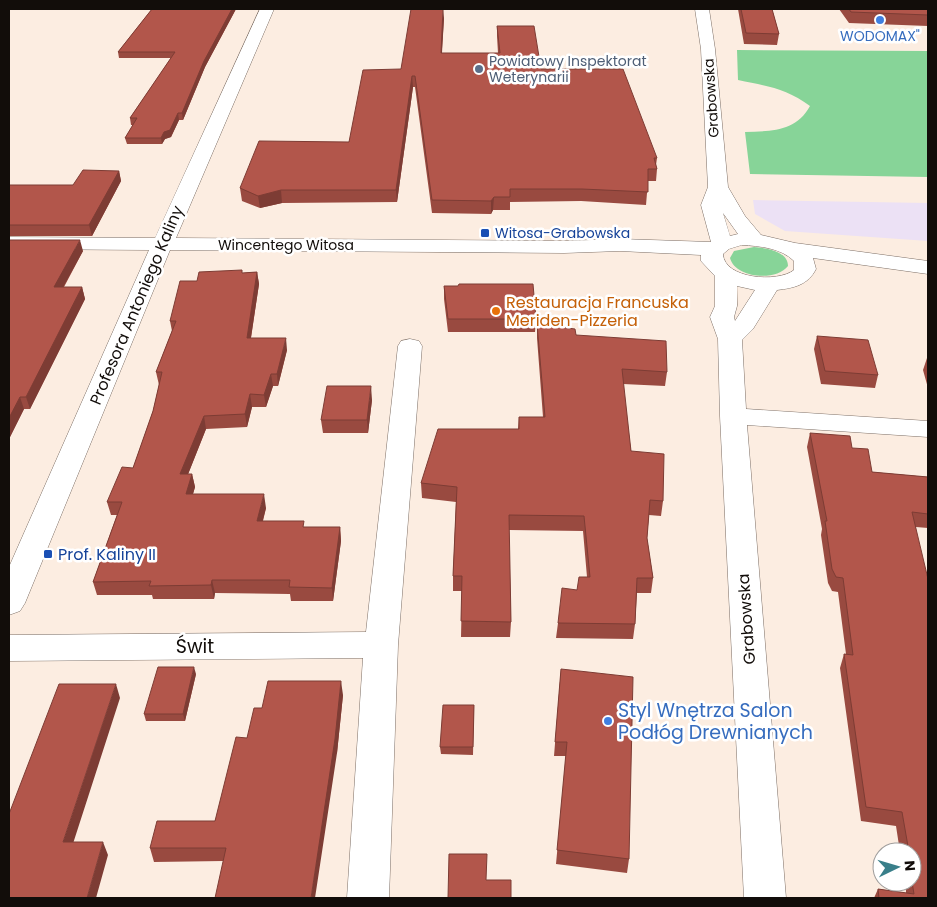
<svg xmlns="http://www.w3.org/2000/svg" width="937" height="907" viewBox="0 0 937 907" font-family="Poppins,sans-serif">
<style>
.commercial{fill:#ece1f5}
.green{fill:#87d498}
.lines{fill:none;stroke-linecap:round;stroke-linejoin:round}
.minor-casing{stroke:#7d6f66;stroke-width:1}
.minor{fill:#fff;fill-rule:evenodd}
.wall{fill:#994a40}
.shaded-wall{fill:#7d3c34}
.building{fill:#b2564b;stroke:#7d3c34}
.shop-dot{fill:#3f7fe0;stroke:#fff;stroke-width:2}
.service-dot{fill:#5c6f8a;stroke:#fff;stroke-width:2}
.transit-dot{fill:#1a4fb4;stroke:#fff;stroke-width:2}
.food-dot{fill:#e8710a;stroke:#fff;stroke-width:2}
.labels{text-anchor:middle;stroke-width:5;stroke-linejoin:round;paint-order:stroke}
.far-shop-label{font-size:14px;fill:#366cbe;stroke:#fff}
.far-service-label{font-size:14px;fill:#4e5e75;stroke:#fff;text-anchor:start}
.far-street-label{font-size:14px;fill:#120d0a;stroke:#fff}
.far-transit-label{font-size:14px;fill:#164399;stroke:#fff;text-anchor:start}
.food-label{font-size:16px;fill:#c56008;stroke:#fff;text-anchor:start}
.street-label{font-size:16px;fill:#120d0a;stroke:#fff}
.transit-label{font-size:16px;fill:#164399;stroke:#fff;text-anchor:start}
.near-street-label{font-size:19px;fill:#120d0a;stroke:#fff}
.near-shop-label{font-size:19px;fill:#366cbe;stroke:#fff;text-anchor:start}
</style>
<rect width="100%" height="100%" fill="#fcede1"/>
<!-- commercial -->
<path class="commercial" d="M753,200L928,203V241L785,231L755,214Z"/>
<!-- green -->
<path class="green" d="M737,50L928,51V177L750,174L745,132C771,131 796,132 810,106C786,88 766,86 738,80Z
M754,247C766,248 788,251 788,266C776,282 735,278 730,258L734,251Z"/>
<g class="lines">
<defs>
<path id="minor" d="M260,9H274L176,238L564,241L620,239L711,242L701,205L708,187L701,49L695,9H709L715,49L728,187L745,216L761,235L795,243L928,261V274L813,258L816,269C808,285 794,288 777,290L753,329L742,340L746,409L928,421V437L747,425L786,898H744L720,416L718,339L710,317L715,306V276L701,261V255L620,251L564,253L170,250L25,603L20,611L9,615V567L149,250L9,249V237L155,238ZM723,213L738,234L730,236ZM742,245C760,246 781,248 794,261V270C778,283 724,279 723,254L729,249ZM737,286L755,290L735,321L734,317L737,306Z
M410,339L419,341L422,346L398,645L389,898H347L363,658L9,661V635L366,632L398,346L401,341Z"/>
</defs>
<!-- minor casing -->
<use href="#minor" class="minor-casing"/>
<!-- minor -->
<use href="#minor" class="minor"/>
</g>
<!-- wall -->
<path class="wall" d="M152,9H236L205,67L183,120H179L171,137L165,139L162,144H127L125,138L133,125H131L130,118L171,58H119L118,52Z
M738,9H772L779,34L777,45L744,44Z
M839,9H928V26L849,23Z
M444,18L442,53H498L497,36V26L541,69L657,158L656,165L657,169L656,181H648L646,205L581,201L510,202V210H493L491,214L432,213L415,87H413L397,202L282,203L260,208L242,201L240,188L349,142L401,69Z
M119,171L121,181L92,236H9V185H73Z
M9,240L83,251L64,287H82L85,299L30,409H24L9,439Z
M257,272L259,284L251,338L287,350L278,386H273L266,407H252L247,427L206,429L188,474H192L195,487L193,494L266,508L263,521L305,527H340L341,541L333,601H291L290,594L215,593L214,599H153L152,595H97L93,582L117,515H111L107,502L133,468L153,411L159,385L156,372L172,331L170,321L197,281L243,273Z
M444,286L536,319L535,332H448L444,299Z
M537,324L576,335L667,372L665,386L623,384L631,451L663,501L661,516L649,515L647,538L653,578L651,593H637L635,624L633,639L556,638L558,623L577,590L587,577L583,531L509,530L511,622L510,637H461L462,591H453V576L456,502L422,498L421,483L518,429L519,417H543L537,338Z
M817,336L878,375L875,388L821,384L814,349Z
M927,358H928V388L923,370Z
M372,400L368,433H323L321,420Z
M810,433L852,448L872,472L928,477V528L916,527L928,898H874L878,889L906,893V891L905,882H912V852H900L896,826L861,821L840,668L844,654H846L838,592L832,591L828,583L821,535L822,529L807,447Z
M561,669L629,859L627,873L556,864L566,756H554Z
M196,674L185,721H146L144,714Z
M343,695L337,753L223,861L154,862L150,848L215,821L247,738L262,708Z
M474,705L473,755L441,754L440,747Z"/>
<!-- shaded-wall -->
<path class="shaded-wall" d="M232,9H236L205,67L183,120L182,113L204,61Z
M443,9L444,18L441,64V53Z
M412,76L413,87L397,202L396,190Z
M178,113L179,120L171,137L165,139L162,144L161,138L164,132Z
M119,171L121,181L92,236L89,225Z
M281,190L282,203L260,208L258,196Z
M494,197L493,210L491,214V201Z
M80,240L83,251L57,298L54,287Z
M257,272L259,284L249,350L247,338Z
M82,287L85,299L30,409L26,397Z
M286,338L287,350L278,386L277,374Z
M271,374L273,386L266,407L264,395Z
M371,386L372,400L368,433L367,420Z
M250,394L252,407L247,427L245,414Z
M20,397L24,409L9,439V418Z
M204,416L206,429L183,487L180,474Z
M192,474L195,487L189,507L186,494Z
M264,494L266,508L259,534L257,521Z
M340,527L341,541L333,601L332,588Z
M212,580L215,593L214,599L211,585Z
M194,667L196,674L185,721L183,714Z
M341,681L343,695L337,753L315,898H311Z
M116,684L120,698L69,856L63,842Z
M103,842L108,855L96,898H87Z"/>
<!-- building -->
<path class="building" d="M152,9H232L204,61L182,113H178L170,130L164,132L161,138H125L137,118H130L175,52H118Z
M411,9H443L441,53H500L497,26H534L541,69H623L657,158H654L657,169H648V192L582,189H510V197H494L491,201L432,200L415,76H412L396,190H281L258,196L240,188L259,141L349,142L363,70L401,69Z
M741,9H772L779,34L746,33Z
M849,9H928V15L851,12Z
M83,170L119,171L89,225H9V185H73Z
M9,240H80L54,287H82L26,397H20L9,418Z
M242,270V273L257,272L247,338H286L277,374H271L264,395L250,394L245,414L204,416L180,474H192L186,494H264L257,521H304L303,527H340L332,588L289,587L290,580H212L211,585L149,586L151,581L93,582L122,502H107L122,467L133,468L153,411L162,372H156L176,321H170L180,281H197L199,272Z
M459,284H533L536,319H448L444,286H458Z
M537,324L575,329L576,335L666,341L667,372L622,369L631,451L664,454L663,501L650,500L647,538L653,578H637L635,624L558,623L562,588L577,590L579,577H590L584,516L509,515L511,622L461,621L462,576H453L457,487L421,483L438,429H519V417H545Z
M817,336L868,340L878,375L825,371Z
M327,386H371L367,420H321Z
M810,433L850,436L852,448L868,449L872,472L928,477V514L912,512L928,579V898H879L878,889L914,894L912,882V881H913L912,872V852H909L902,812L866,807L844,654L853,655L843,578L836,577L832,569L825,521H827Z
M158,667H194L183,714H144Z
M561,669L633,677L629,859L557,850L567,742H555Z
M268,681H341L335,739L311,898H215L226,848H150L157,821H215L236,737L247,738L254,708H262Z
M59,684H116L63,842H103L87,898H9V814Z
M443,705H474L473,747H440Z
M449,854H487L486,880H511V898H448Z"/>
<!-- markers -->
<g class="shop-dot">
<circle cx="880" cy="20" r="5"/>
<circle cx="608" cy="721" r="5"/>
</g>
<circle class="service-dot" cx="479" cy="69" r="5"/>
<g class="transit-dot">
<rect x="480" y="228" width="10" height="10" rx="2.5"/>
<rect x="43" y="549" width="10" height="10" rx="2.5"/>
</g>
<circle class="food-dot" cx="496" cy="311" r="5"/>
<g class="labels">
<!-- far-shop labels -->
<g class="far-shop-label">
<text x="880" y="41">WODOMAX"</text>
</g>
<!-- far-service labels -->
<g class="far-service-label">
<text x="489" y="66">Powiatowy Inspektorat<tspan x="489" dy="16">Weterynarii</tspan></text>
</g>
<!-- far-street labels -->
<g class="far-street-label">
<text transform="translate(711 98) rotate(-94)" y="5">Grabowska</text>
<text x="286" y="250">Wincentego Witosa</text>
</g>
<!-- far-transit labels -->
<g class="far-transit-label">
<text x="495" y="238">Witosa-Grabowska</text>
</g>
<!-- food labels -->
<g class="food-label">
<text x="506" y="308">Restauracja Francuska<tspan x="506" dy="18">Meriden-Pizzeria</tspan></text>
</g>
<!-- street labels -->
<g class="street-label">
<text transform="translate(136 305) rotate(-67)" y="6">Profesora Antoniego Kaliny</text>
<text transform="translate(746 619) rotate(-94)" y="6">Grabowska</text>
</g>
<!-- transit labels -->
<g class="transit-label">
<text x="58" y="560">Prof. Kaliny II</text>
</g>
<!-- near-street labels -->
<g class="near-street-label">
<text x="195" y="653">Świt</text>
</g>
<!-- near-shop labels -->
<g class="near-shop-label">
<text x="618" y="717">Styl Wnętrza Salon<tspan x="618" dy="22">Podłóg Drewnianych</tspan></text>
</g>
</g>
<!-- border -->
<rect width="937" height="907" fill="none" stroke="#120d0a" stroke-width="20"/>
<!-- north arrow -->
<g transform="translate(897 867) rotate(85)"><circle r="24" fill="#ffffff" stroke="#a09e9d"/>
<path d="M0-4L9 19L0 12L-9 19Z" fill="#397f8a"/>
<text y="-8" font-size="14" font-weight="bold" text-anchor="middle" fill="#120d0a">N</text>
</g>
</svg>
